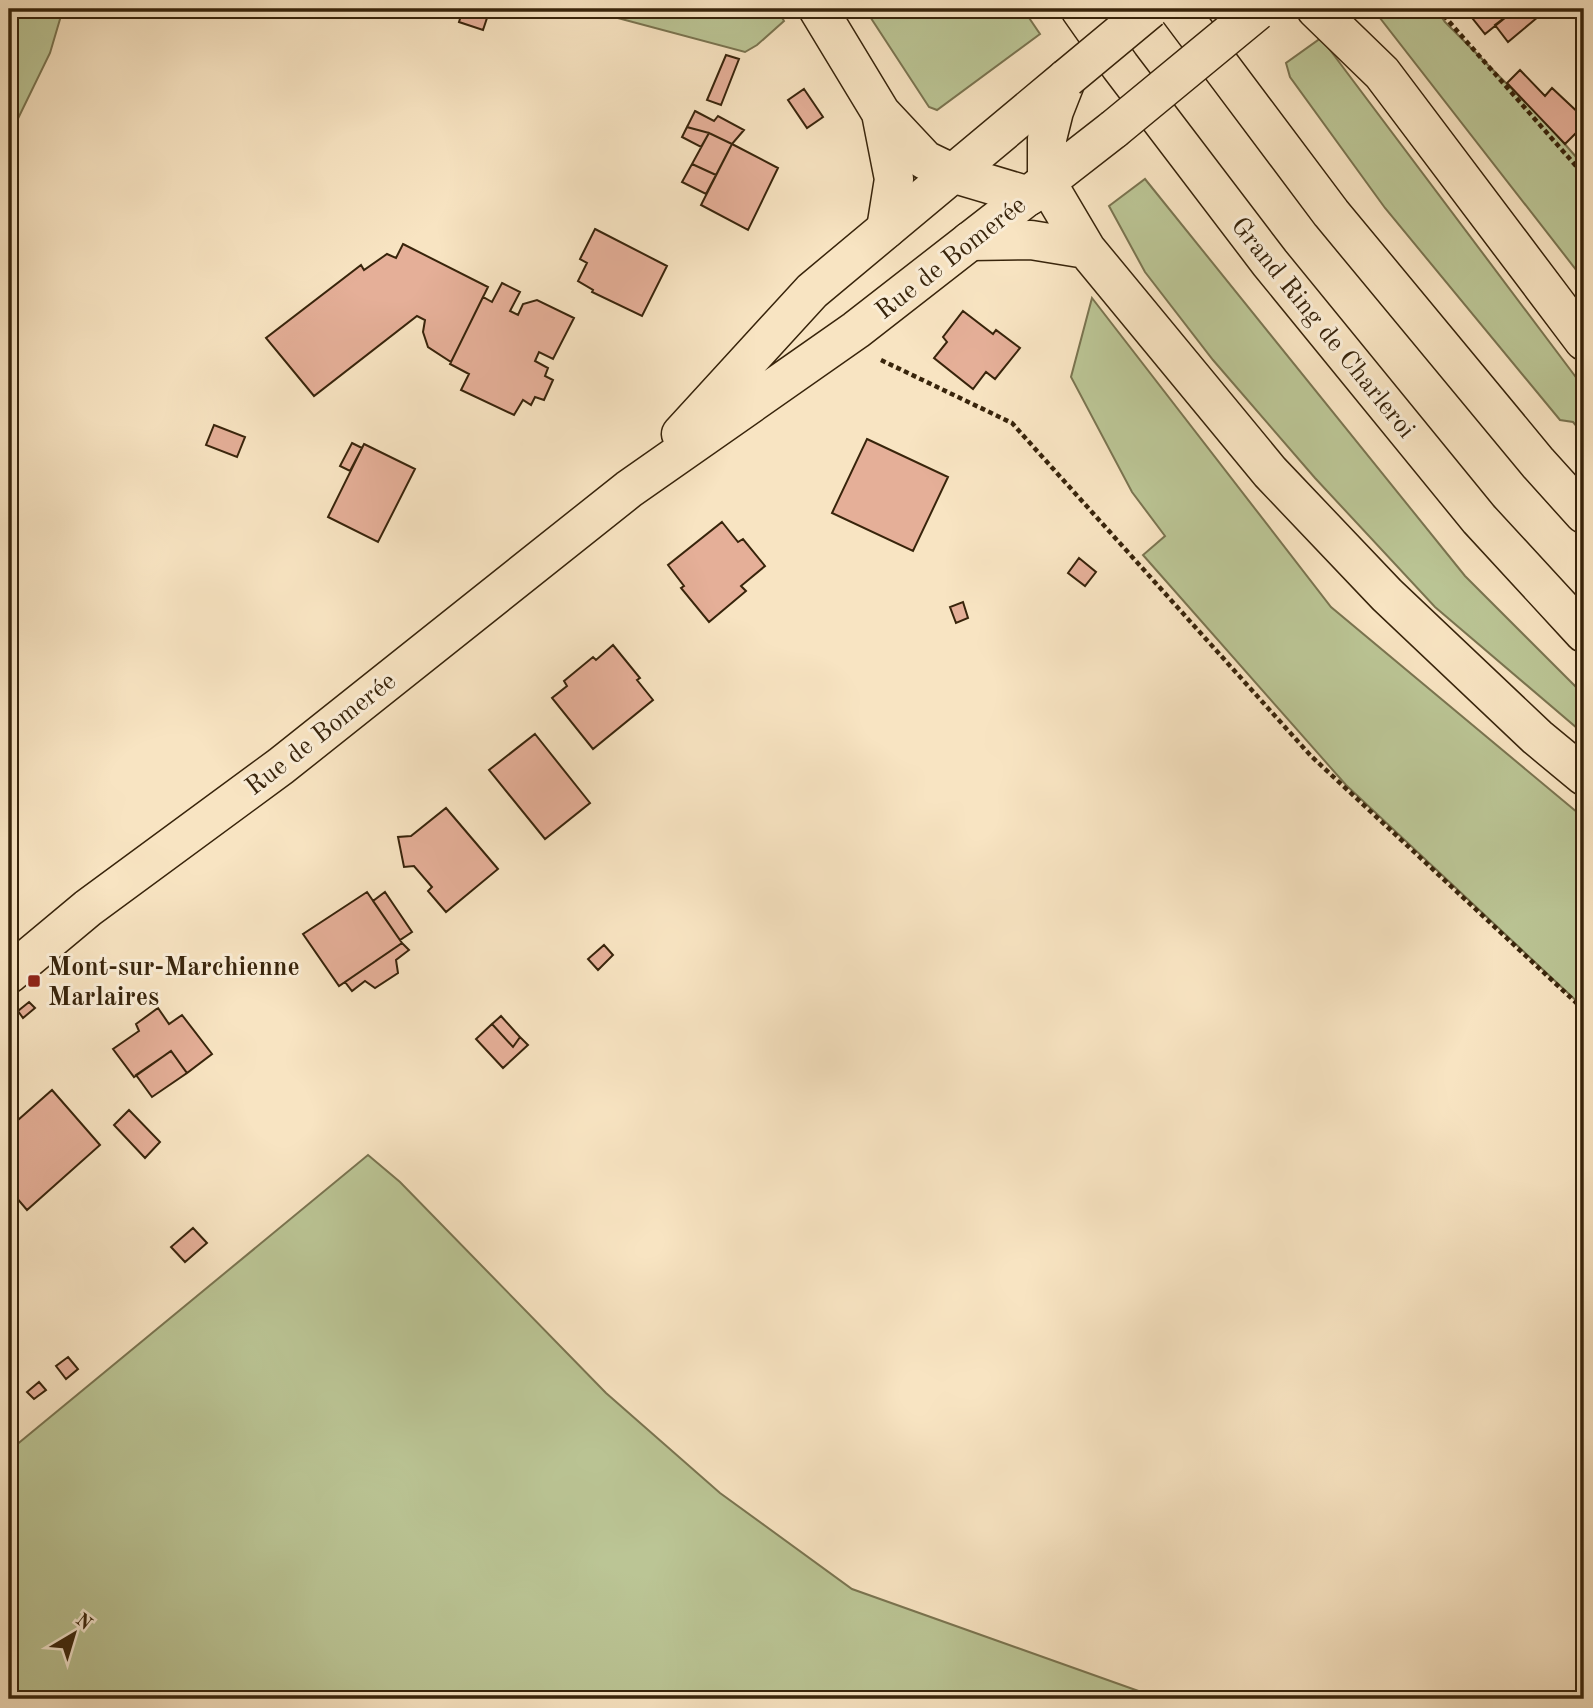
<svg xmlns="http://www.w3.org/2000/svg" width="1593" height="1708" viewBox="0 0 1593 1708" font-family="'Old Standard TT',serif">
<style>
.green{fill:#bbc595;stroke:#7a7450;stroke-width:2}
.building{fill:#e5af98;stroke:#38240b;stroke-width:2}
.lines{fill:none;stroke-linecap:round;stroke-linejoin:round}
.primary-casing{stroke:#38240b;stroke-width:41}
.highway-casing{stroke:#38240b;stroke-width:41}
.path{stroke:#38240b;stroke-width:4.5;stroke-dasharray:5 3.5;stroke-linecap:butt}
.primary{stroke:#f8e4c2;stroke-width:38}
.highway{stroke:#f8e4c2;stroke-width:38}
.primary-bridge-casing{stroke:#38240b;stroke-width:41;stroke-linecap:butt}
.primary-bridge{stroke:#f8e4c2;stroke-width:38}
.poi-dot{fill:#8f2418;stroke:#faedd7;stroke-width:2.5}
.labels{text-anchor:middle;stroke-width:6;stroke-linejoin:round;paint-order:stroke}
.street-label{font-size:26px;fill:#38240b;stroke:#faedd7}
.poi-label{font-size:26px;font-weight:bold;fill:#38240b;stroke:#faedd7;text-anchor:start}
</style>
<rect width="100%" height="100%" fill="#f8e4c2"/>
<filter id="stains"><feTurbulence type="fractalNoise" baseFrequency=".00286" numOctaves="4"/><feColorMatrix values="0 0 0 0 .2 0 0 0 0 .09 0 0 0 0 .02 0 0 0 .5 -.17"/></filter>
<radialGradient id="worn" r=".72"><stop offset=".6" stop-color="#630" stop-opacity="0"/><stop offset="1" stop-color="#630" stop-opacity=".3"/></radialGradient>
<!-- green -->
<path class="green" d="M9,9H63L50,53L9,137Z
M584,9H777L784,21L757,45L745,52Z
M865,9H1023L1040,34L937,110L929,107Z
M1373,9H1436L1445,22L1549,126L1584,166V280Z
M1321,38L1584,388V435L1573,422L1560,420L1385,208L1290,77L1286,63Z
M1145,179L1465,576L1584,695V734L1435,607L1315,478L1213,360L1145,272L1109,206Z
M1092,298L1331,607L1584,818V1008L1346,785L1143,555L1165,536L1132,492L1071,377Z
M368,1155L400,1182L606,1393L720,1493L852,1589L1161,1699H9V1451Z"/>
<!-- building -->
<path class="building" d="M463,9H490L483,30L459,22Z
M1465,9H1516L1485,34Z
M1516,9H1523L1526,13L1531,9L1538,17L1508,42L1495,25Z
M726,55L739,59L721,105L707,100Z
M1520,70L1545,96L1552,88L1584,118V137L1578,131L1565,144L1507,83Z
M804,89L823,117L807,128L788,100Z
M695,111L714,121L718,116L744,130L732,144L709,133L687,127Z
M687,127L709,133L701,147L682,137Z
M709,133L732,144L716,175L692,164Z
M732,144L778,168L748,230L701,205Z
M692,164L716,175L706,194L682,182Z
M595,229L667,266L642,316L592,292L593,290L578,281L587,263L580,259Z
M403,244L488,287L451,362L428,347L423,332L425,320L417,316L314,396L266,338L361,265L364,270L387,254L396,258Z
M502,283L520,292L510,311L518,315L523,304L537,300L574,318L553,359L539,352L535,361L548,368L545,376L553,380L544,400L535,397L531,405L523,400L514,415L461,390L469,374L450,364L483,297L492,302Z
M963,311L993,334L996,330L1020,348L995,379L986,372L973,389L934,358L947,342L943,337Z
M214,425L245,437L237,457L206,445Z
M867,439L948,477L913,551L832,513Z
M352,443L362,448L350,471L340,466Z
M364,444L415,469L378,542L328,517Z
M722,522L738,542L743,539L765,566L741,586L746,591L709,622L681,588L684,586L668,565Z
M1079,558L1096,572L1085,586L1068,573Z
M963,602L968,618L956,623L950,607Z
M613,645L640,678L637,680L653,700L593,749L552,698L567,686L564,681L593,657L596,660Z
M535,734L590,803L545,839L489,770Z
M446,808L498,869L446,912L428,891L432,887L414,866L404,867L398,837L411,836Z
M367,892L402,943L339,986L303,934Z
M385,892L412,932L400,940L373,901Z
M402,943L409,950L396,960L398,973L375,988L365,981L352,991L345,982Z
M604,945L613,955L598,970L588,959Z
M29,1002L35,1008L23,1018L18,1011Z
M158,1008L169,1024L182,1015L212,1054L187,1073L171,1051L134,1077L113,1049L139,1031L136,1024Z
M501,1016L520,1037L513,1047L492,1024Z
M492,1024L513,1047L520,1037L528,1045L503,1068L476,1039Z
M171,1051L187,1073L152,1097L136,1075Z
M52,1090L100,1145L27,1210L9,1189V1128Z
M129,1110L160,1142L145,1158L114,1125Z
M193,1228L207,1243L185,1262L171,1247Z
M68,1357L78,1369L66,1379L56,1366Z
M39,1382L46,1390L34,1399L27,1392Z"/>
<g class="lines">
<defs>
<path id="primary" d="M681,434L812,291L1067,78
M9,974L88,908L281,766L629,489L856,330L1114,129"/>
<path id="highway" d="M818,9L881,113L925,160L952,173L1029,196
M1080,9L1120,66L1270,263L1479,519L1584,633
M1178,9L1331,213L1538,463L1584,514
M1316,9L1382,73L1584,341
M1067,78L1054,111L1047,139V183L1086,249L1270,472L1387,595L1537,737L1584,776
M881,113L894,179L886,229
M970,241L1031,240L1086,249"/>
</defs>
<!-- primary casing -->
<use href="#primary" class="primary-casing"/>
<!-- highway casing -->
<use href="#highway" class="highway-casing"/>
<!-- path -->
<path class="path" d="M1438,9L1584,175
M881,360L1012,423L1311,756L1584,1010"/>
<!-- primary -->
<use href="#primary" class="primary"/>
<!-- highway -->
<use href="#highway" class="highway"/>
<defs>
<path id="primary-bridge" d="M1067,78L1150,9
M1114,129L1257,11"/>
</defs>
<!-- primary-bridge casing -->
<use href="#primary-bridge" class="primary-bridge-casing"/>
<!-- primary-bridge -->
<use href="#primary-bridge" class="primary-bridge"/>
</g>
<!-- markers -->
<rect class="poi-dot" x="27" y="974" width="14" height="14" rx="3.5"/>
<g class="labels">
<!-- street labels -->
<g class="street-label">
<text transform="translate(950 257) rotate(-38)" y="9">Rue de Bomerée</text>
<text transform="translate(1324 327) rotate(51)" y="9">Grand Ring de Charleroi</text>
<text transform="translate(320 733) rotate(-38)" y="9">Rue de Bomerée</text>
</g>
<!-- poi labels -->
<g class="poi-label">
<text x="48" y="975">Mont-sur-Marchienne<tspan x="48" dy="30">Marlaires</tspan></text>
</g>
</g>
<!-- margin -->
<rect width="1593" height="1708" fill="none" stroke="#f8e4c2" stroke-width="35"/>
<rect x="10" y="10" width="1572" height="1687" fill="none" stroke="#38240b" stroke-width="3.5"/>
<rect x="18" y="18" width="1558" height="1673" fill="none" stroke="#38240b" stroke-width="2"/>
<!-- north arrow -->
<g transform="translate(74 1634) rotate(38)" stroke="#faedd7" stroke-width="5" paint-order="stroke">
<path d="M0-5L12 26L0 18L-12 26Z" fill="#38240b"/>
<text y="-10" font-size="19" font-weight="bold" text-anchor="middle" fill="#38240b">N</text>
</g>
<rect width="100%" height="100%" filter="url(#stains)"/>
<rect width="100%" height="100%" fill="url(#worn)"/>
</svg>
